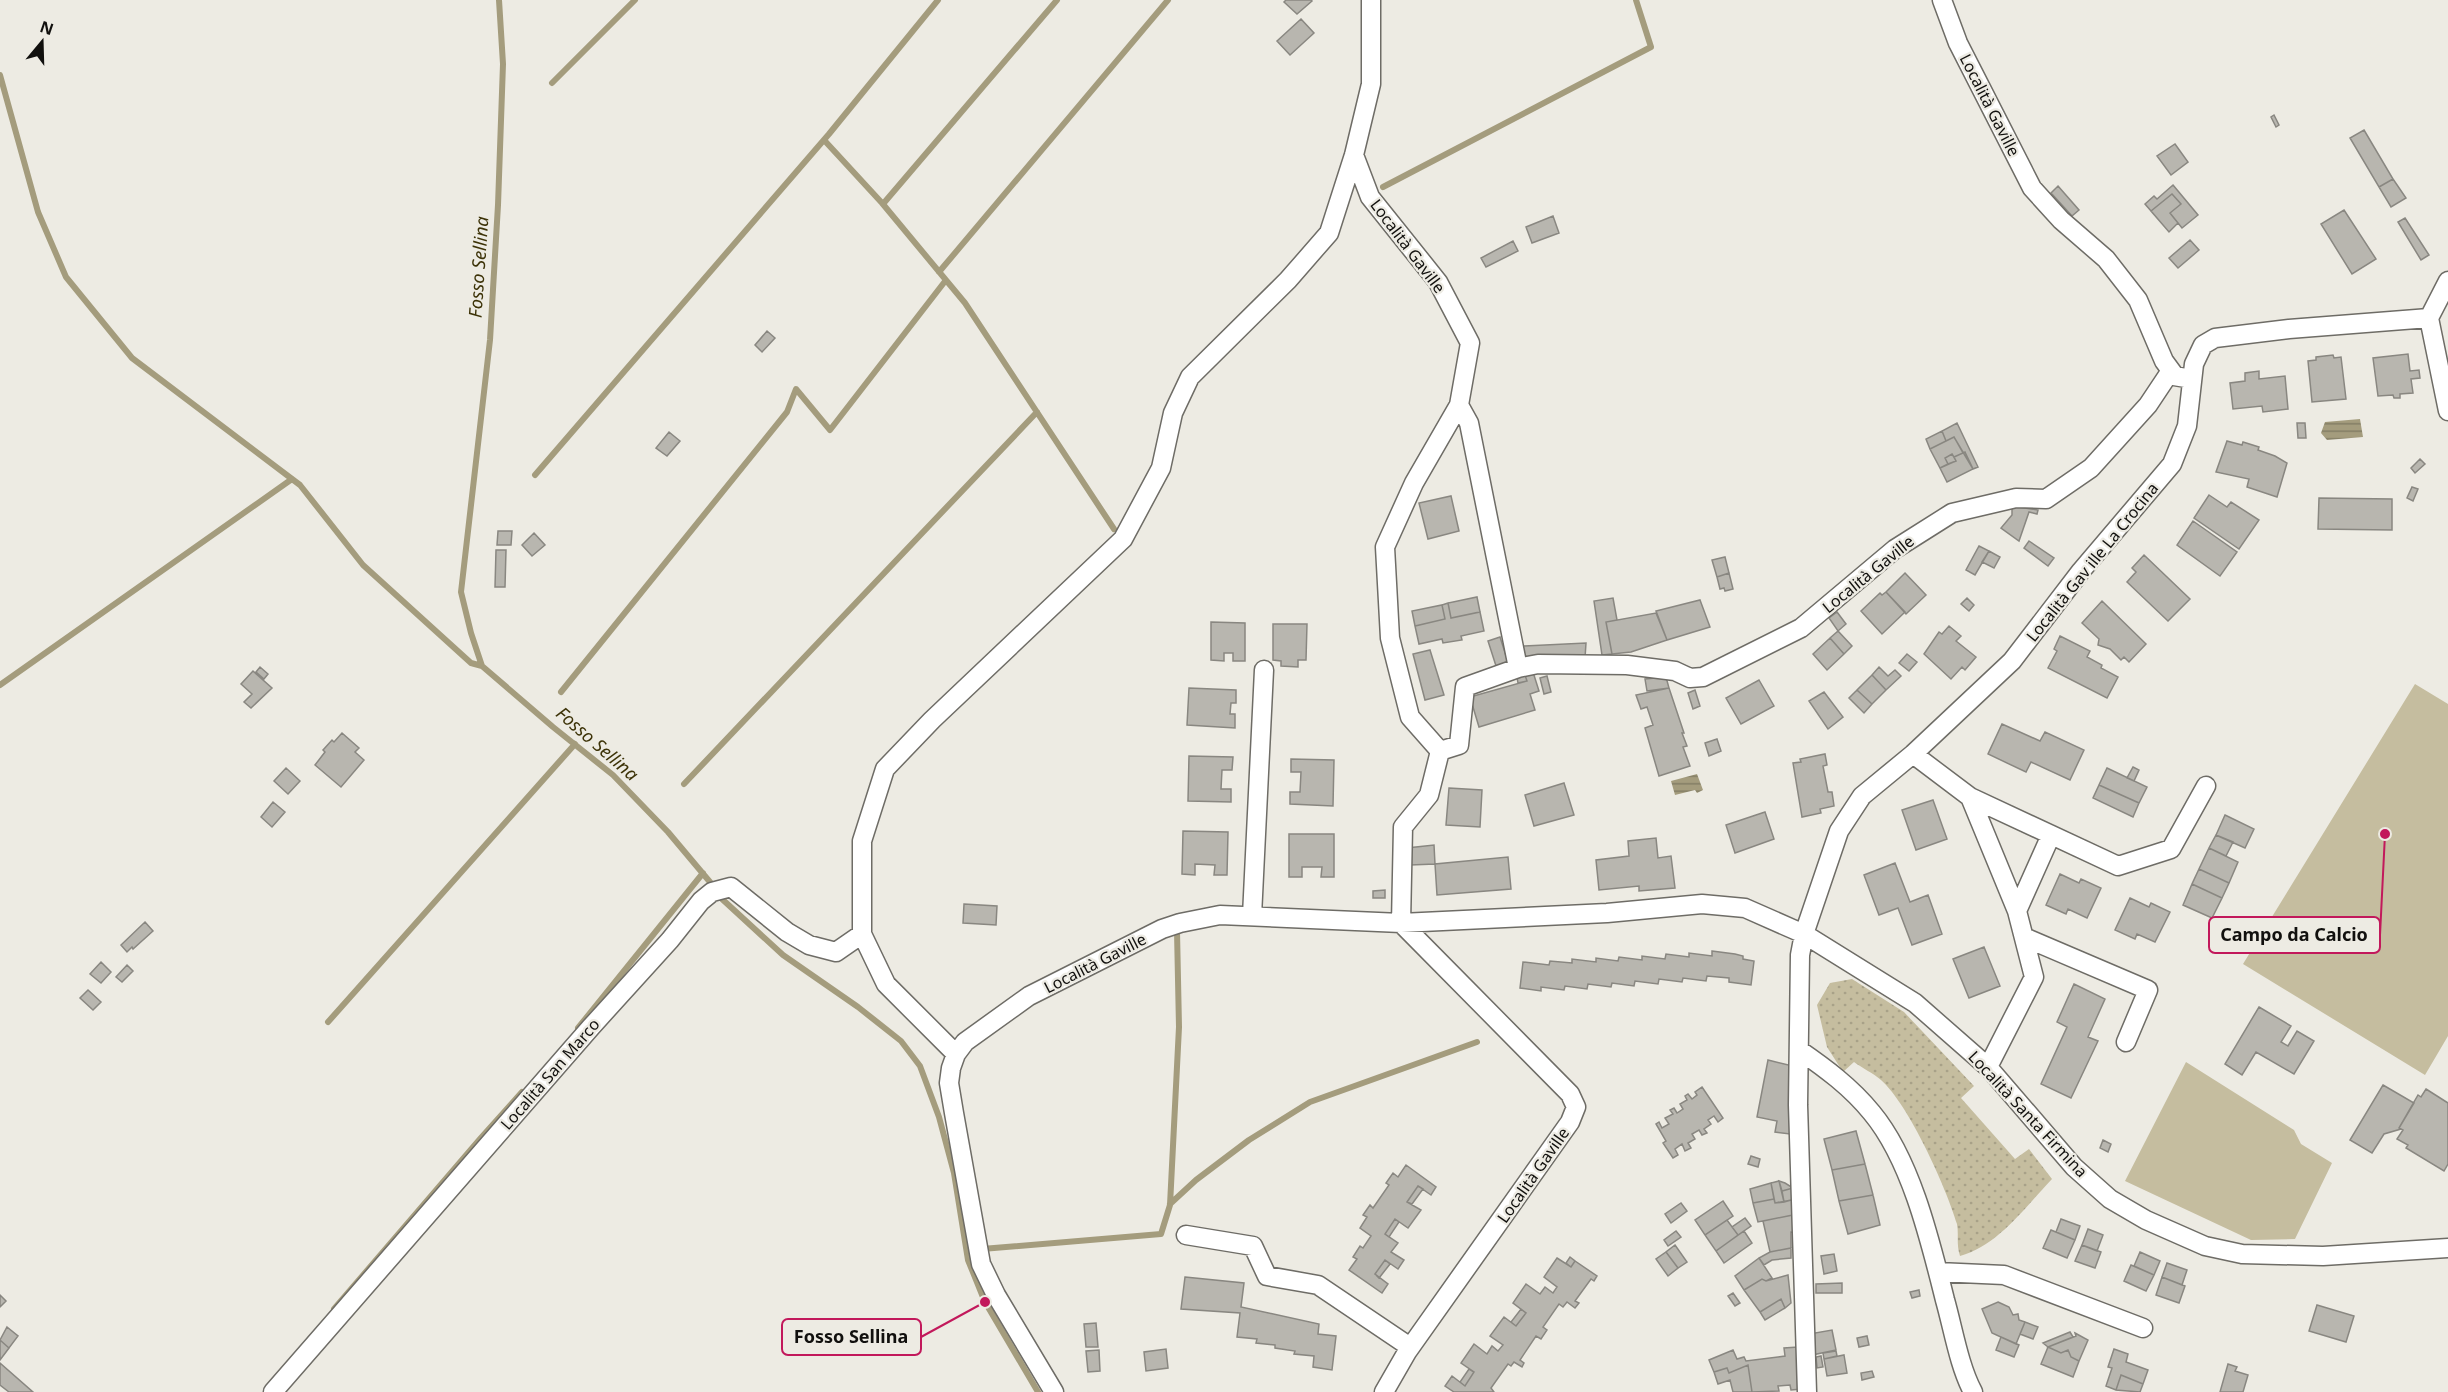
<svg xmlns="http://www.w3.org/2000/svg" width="2448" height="1392" viewBox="0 0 2448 1392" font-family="'Noto Sans',sans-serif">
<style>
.green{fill:#c5bd9f}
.park{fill:url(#park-dots)}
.water{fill:url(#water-rules)}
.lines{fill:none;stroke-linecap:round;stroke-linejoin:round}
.stream{stroke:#a49c7d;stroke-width:6}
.building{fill:#b8b6af;stroke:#898781;stroke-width:1.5}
.street-casing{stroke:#6e6c66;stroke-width:21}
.street{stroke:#fff;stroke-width:18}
.labels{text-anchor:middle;stroke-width:4.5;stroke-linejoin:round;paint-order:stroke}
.street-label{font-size:16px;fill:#11100e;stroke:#edebe3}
.water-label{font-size:18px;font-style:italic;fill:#3d3308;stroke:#edebe3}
.leader{fill:none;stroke:#c2185b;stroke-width:2}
.callout-dot{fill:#c2185b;stroke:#edebe3;stroke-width:2}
.callout{fill:#edebe3;stroke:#c2185b;stroke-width:2}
.callout-label{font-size:18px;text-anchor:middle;font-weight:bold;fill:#11100e}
</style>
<defs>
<pattern id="park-dots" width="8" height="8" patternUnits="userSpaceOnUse" patternTransform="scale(1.5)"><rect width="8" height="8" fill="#c5bd9f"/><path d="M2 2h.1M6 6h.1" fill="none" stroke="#a8a188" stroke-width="1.8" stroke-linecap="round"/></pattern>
<pattern id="water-rules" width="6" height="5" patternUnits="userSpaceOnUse" patternTransform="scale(1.5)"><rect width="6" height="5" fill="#a49c7d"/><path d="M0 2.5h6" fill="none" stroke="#847e65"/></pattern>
</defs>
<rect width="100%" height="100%" fill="#edebe3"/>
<!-- green -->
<path class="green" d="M2415,684L2448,704V1036L2425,1075L2243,964Z
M2186,1062L2294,1130L2301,1144L2332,1163L2295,1239L2251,1240L2125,1181Z"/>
<!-- park -->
<path class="park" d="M1852,979L1904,1012L1974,1086L1961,1098L2015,1159L2029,1149L2052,1179C2026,1206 1998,1246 1960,1256C1956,1244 1959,1234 1957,1224C1946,1187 1909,1105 1881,1080C1873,1073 1862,1068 1854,1062L1843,1072L1827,1047L1817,1005L1830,983Z"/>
<!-- water -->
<path class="water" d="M2360,419L2363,437L2327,440L2321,433L2325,422Z
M1697,774L1703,790L1697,793L1695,790L1675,795L1671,781Z"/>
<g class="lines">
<!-- stream -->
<path class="stream" d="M499,0L503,64L498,205L490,340L461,592L471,633L482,666L553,727L613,775L668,832L715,888L722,899L783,955L858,1007L901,1041L920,1066L939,1117L954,1173L968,1260L985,1302L1038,1392
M0,75L38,212L66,277L132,358L300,485L363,565L471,663L482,666
M552,83L635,0
M824,140L882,203L965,303L1114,529
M1383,187L1651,47L1636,0
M883,204L1057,0
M939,272L1168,0
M535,475L829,134L938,0
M0,685L292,479
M561,692L787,412L796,389L830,430L946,280
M684,784L1037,412
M328,1022L575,744
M578,1028L703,873
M1170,1204L1196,1180L1249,1140L1310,1102L1477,1042
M982,1249L1161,1234L1170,1205L1179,1027L1177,931
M334,1309L480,1139L522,1092"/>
</g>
<!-- building -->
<path class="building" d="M1286,0H1311L1312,1L1297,14L1284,2Z
M1301,19L1314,33L1290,55L1277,41Z
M2274,115L2279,125L2276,127L2271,117Z
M2364,130L2393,179L2379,187L2350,138Z
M2175,144L2188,162L2171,175L2157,156Z
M2393,179L2406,198L2391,207L2379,187Z
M2173,185L2198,215L2182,228L2170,213L2181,204L2172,194L2151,211L2145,204L2154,196L2157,199Z
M2058,186L2079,210L2072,216L2051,193Z
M2172,194L2181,204L2170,213L2178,223L2169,232L2151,211Z
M2344,210L2376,259L2352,274L2321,224Z
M1553,216L1559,233L1532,243L1526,227Z
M2405,218L2429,255L2421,260L2398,222Z
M2190,240L2199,250L2178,268L2169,258Z
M1513,241L1518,251L1486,267L1481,258Z
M767,331L775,338L762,352L755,345Z
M2408,354L2410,371L2419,370L2420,378L2411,379L2413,393L2400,394V398H2394L2393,395L2378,396L2373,358Z
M2333,355L2334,358L2341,357L2346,399L2312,402L2308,361L2316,360V357Z
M2259,371V379L2285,376L2288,409L2263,412L2262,406L2233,409L2230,383L2245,381V373Z
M1957,423L1978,467L1973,469L1954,437L1946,441L1942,431Z
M2297,423H2305L2306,438H2298Z
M1942,431L1946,441L1930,449L1926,439Z
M669,432L680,441L667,456L656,448Z
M1954,437L1963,453L1954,457L1952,454L1945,458L1948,464L1940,468L1930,449Z
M2227,441L2242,445L2243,442L2259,447L2258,450L2275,456L2287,463L2277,497L2247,487L2249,479L2216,472Z
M1965,452L1973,469L1947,482L1940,468L1956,461L1954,457Z
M1952,454L1956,461L1948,464L1945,458Z
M2420,459L2425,464L2415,473L2411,468Z
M2412,487L2418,489L2413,501L2407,498Z
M2209,495L2227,507L2231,502L2259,520L2239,549L2194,518Z
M1451,496L1459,531L1428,539L1419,503Z
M2319,498L2392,499V530L2318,529Z
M2012,506L2038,510L2037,514L2029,512L2019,541L2001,528L2012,515Z
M2193,521L2237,552L2220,576L2177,545Z
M498,531H512L511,545H497Z
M534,533L545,545L532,556L522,545Z
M2029,541L2054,558L2048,566L2024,548Z
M1979,546L1989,551L1975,575L1966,570Z
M496,550H506L505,587H495Z
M1989,551L2000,557L1994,568L1982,562Z
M2144,555L2190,599L2168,621L2127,582L2136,572L2132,568Z
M1725,557L1729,573L1717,577L1712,560Z
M1729,573L1733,589L1725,591L1724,588L1720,589L1717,577Z
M1905,573L1926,595L1906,614L1886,592Z
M1886,592L1905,612L1882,634L1861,611L1880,593L1882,595Z
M1477,597L1480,612L1451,618L1448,603Z
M1613,598L1617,620L1606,622L1612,654L1602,655L1594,601Z
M1967,598L1974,605L1969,611L1961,604Z
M1700,600L1710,627L1667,640L1656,611Z
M2102,601L2146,644L2129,662L2124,657L2121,660L2110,649L2098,645L2099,639L2082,623Z
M1448,603L1451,618L1480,612L1484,631L1461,636L1462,640L1443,643L1442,639L1419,644L1415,626L1445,619L1442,605Z
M1442,605L1445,619L1415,626L1412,611Z
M1837,612L1846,624L1838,631L1829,618Z
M1656,613L1667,640L1631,652L1612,654L1606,622Z
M1211,622L1245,623V661H1233V653H1224V661L1211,660Z
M1273,624H1307L1306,660H1298V667L1281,666V661L1273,660Z
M1949,626L1961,636L1956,641L1976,657L1965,670L1962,667L1951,679L1924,654L1939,632L1942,634Z
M1838,631L1852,646L1844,654L1830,638Z
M2060,636L2090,651L2087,657L2102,665L2101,668L2118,677L2107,698L2048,668L2057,651L2054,649Z
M1500,637L1509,665L1497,669L1488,641Z
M1830,638L1844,654L1827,670L1813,654Z
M1586,643L1585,658H1525L1523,646Z
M1430,650L1444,695L1425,700L1413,654Z
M1907,654L1917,662L1909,671L1899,663Z
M260,667L268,674L264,679L256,672Z
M1879,667L1888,676L1895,670L1901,676L1886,690L1872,675Z
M253,671L272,688L251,708L244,702L252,694L241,684Z
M1533,672L1539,691L1530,694L1535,710L1479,727L1470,697L1527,681L1525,675Z
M1525,675L1527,681L1518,683L1517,677Z
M1872,675L1886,690L1872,704L1857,690Z
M1547,676L1551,692L1544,694L1540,678Z
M1666,677L1669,688L1647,691L1645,679Z
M1759,680L1774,706L1741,724L1726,698Z
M1189,688L1236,690V703H1231L1230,714H1235V728L1187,725Z
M1669,688L1684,733H1682L1687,746L1683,747L1690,766L1659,776L1645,728L1653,725L1647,707L1641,709L1636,695Z
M1695,690L1700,706L1693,709L1688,693Z
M1857,690L1872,704L1864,713L1849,698Z
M1824,692L1843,717L1828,729L1809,701Z
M2002,724L2040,741L2045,732L2084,750L2070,780L2031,762L2026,772L1988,754Z
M342,733L359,748L355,752L364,760L341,787L315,765L325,752L323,750L332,740L334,742Z
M1717,739L1721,751L1709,756L1705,743Z
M1825,754L1827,765L1823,766L1828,792H1832L1834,806L1820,809L1821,813L1802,817L1793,763L1801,762L1800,759Z
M1189,756L1233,757L1232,770H1222L1221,789H1231V802L1188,801Z
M1291,759L1334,760L1333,806L1290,804V792H1300L1301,772H1291Z
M2133,767L2139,770L2134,781L2127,778Z
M286,768L300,781L288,794L274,781Z
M2107,768L2147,787L2139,803L2099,785Z
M1564,783L1574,815L1534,826L1525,795Z
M2099,785L2139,803L2133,817L2093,798Z
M1449,788L1482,790L1480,827L1446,825Z
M1933,800L1947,839L1916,850L1902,810Z
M273,802L285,812L272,827L261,817Z
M1765,812L1774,839L1735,853L1726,825Z
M2225,815L2254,829L2245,848L2216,835Z
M1183,831L1228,832L1227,875H1214L1215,865L1195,864V875L1182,874Z
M1289,834H1334V877H1321L1322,867H1302V877H1289Z
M2216,835L2233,842L2226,856L2209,848Z
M1656,838L1658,858L1671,856L1675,888L1639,891V886L1599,890L1596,860L1629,856L1628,841Z
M1434,845L1435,864L1410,865L1407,848Z
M2209,848L2238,862L2229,883L2199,869Z
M1508,857L1511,889L1437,895L1435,864Z
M1895,863L1910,902L1928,895L1942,934L1912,945L1898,908L1879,915L1864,875Z
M2199,869L2229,883L2222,898L2192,884Z
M2060,874L2079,883L2081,879L2101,888L2087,918L2068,909L2066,914L2046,905Z
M2192,884L2222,898L2212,918L2183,905Z
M1385,890V898H1373V891Z
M2130,898L2149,907L2151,903L2170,912L2155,942L2137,934L2135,939L2115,930Z
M964,904L997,906L996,925L963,923Z
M145,922L153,931L133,949L132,947L127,952L121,945Z
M1984,947L2000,986L1969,998L1953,959Z
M1712,951L1735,954L1743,956V959L1754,961L1751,985L1729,982V978L1707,976L1706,981L1683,978L1682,982L1659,979L1658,984L1635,981L1634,986L1612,983L1611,987L1588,984L1587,989L1565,986L1564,990L1541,987V991L1520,988L1523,962L1549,965L1550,961L1572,963V959L1596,962V958L1618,961L1619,957L1642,960V956L1665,959L1666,954L1689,957V953L1712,956Z
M101,962L111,972L101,983L90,974Z
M127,965L133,971L122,982L116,977Z
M2074,984L2105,999L2088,1037L2098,1041L2071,1098L2041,1084L2067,1027L2057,1022Z
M88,990L101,1002L93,1010L80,998Z
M2259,1007L2291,1026L2281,1042L2288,1046L2297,1031L2314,1041L2294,1074L2256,1052L2242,1075L2225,1064Z
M1768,1060L1797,1067L1790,1134L1775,1132L1777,1121L1757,1117Z
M2383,1085L2414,1103L2399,1128L2401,1129L2384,1134L2372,1153L2350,1140Z
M1702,1087L1723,1118L1718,1122L1714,1116L1708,1120L1711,1124L1704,1129L1707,1133L1702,1135L1699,1130L1692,1134L1695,1139L1688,1143L1691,1148L1685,1151L1682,1144L1675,1149L1678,1155L1673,1158L1663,1143L1666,1141L1656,1124L1659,1122L1662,1128L1669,1124L1665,1118L1673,1114L1670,1110L1674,1108L1677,1113L1683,1109L1680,1104L1687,1100L1685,1096L1688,1094L1692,1099L1697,1095L1695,1092Z
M2426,1089L2448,1103V1164L2444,1171L2406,1148L2408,1145L2397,1139L2403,1130L2399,1128L2418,1095L2421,1097Z
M1856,1131L1865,1164L1832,1170L1824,1139Z
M2103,1140L2111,1144L2108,1152L2100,1148Z
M1751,1156L1760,1159L1758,1167L1748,1164Z
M1865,1164L1873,1195L1839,1201L1832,1170Z
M1406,1165L1436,1187L1431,1195L1418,1186L1407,1202L1421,1210L1408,1228L1395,1219L1385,1234L1398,1243L1391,1252L1404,1260L1398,1269L1385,1260L1375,1274L1388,1284L1382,1293L1349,1270L1357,1259L1353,1257L1360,1246L1363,1248L1371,1236L1360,1228L1367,1217L1363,1215L1370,1205L1373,1208L1389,1185L1386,1183L1393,1173L1398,1177Z
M1779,1181L1784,1202L1775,1203L1771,1183Z
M1779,1181L1785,1183L1793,1188L1782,1191Z
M1771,1183L1774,1199L1753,1203L1750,1189Z
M1418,1186L1423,1189L1412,1204L1407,1202Z
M1793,1188L1795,1199L1784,1202L1782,1191Z
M1873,1195L1880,1225L1848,1234L1839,1201Z
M1774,1199L1775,1203L1792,1200L1793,1215L1758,1222L1753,1203Z
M1723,1201L1733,1216L1705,1235L1695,1220Z
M1681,1203L1687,1211L1671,1223L1665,1214Z
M1798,1214V1233L1791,1232V1248L1770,1252L1763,1221Z
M1745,1218L1751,1226L1738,1235L1732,1227Z
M1395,1219L1399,1222L1389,1237L1385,1234Z
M2061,1219L2080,1226L2075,1240L2056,1232Z
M1727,1220L1738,1235L1716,1251L1705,1235Z
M2088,1229L2103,1235L2097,1251L2082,1245Z
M2051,1230L2075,1240L2067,1258L2043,1248Z
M1676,1231L1681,1237L1668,1246L1664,1240Z
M1744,1231L1752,1243L1724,1263L1716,1251Z
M1675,1245L1687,1262L1678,1268L1666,1252Z
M2082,1245L2101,1252L2095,1268L2075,1261Z
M1791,1248V1258L1772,1260L1764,1265L1759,1258L1770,1252Z
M1666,1252L1678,1268L1668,1276L1656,1259Z
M2140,1252L2160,1261L2154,1275L2134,1266Z
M1834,1254L1837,1271L1824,1274L1821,1256Z
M1570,1257L1575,1261L1571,1267L1566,1263Z
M1557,1258L1571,1267L1575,1261L1597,1276L1594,1281L1591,1279L1575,1301L1579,1303L1575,1308L1567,1302L1563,1307L1559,1304L1543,1327L1547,1330L1541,1339L1536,1336L1520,1360L1524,1363L1522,1367L1514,1362L1511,1366L1508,1364L1491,1388L1494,1392H1454L1445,1386L1452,1376L1465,1386L1474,1372L1461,1363L1474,1344L1487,1354L1492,1346L1498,1351L1503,1345L1490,1336L1504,1317L1516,1326L1526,1313L1513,1303L1526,1284L1540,1294L1545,1287L1553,1293L1557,1287L1544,1277Z
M1759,1258L1772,1278L1766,1281L1762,1279L1744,1290L1735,1276Z
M1385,1260L1390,1264L1379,1278L1375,1274Z
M2167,1263L2187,1270L2182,1285L2162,1277Z
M2131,1265L2154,1275L2146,1291L2124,1281Z
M1788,1275L1791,1303L1785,1308L1781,1299L1760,1312L1744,1290L1762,1279L1766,1281Z
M1185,1277L1244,1283L1241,1307L1319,1324L1318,1334L1336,1336L1332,1370L1313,1367L1314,1356L1294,1354L1295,1351L1275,1348V1345L1256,1343L1257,1339L1237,1337L1240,1313L1181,1309Z
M2162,1277L2185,1286L2179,1303L2156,1295Z
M1842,1283V1293H1816V1284Z
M1919,1290L1920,1296L1912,1298L1910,1292Z
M1733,1293L1740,1303L1735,1306L1728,1296Z
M0,1295L6,1301L0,1307Z
M1781,1299L1785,1308L1765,1320L1760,1312Z
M1998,1302L2009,1307L2013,1315L2018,1314L2019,1320L2025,1322L2016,1344L1992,1333L1982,1309Z
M2317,1305L2354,1316L2346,1342L2309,1331Z
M1521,1309L1526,1313L1516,1326L1511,1322Z
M2025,1322L2038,1327L2033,1339L2020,1334Z
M1096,1323L1098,1347H1086L1084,1324Z
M7,1327L18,1336L9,1348L0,1340Z
M1832,1330L1836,1350L1812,1355L1809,1334Z
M2070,1332L2073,1337L2048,1347L2043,1343Z
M2075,1333L2088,1340L2079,1361L2071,1357L2068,1350L2061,1353L2048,1347L2076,1336Z
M1867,1336L1869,1345L1859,1347L1857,1338Z
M2001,1337L2019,1345L2014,1357L1996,1350Z
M0,1340L9,1348L0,1360Z
M1798,1347L1802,1389L1791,1390L1790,1385L1778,1386L1779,1391L1752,1392L1748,1365L1729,1373L1727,1368L1714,1372L1709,1360L1733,1350L1737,1359L1744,1357L1746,1361L1785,1356L1784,1348Z
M2048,1347L2061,1353L2068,1350L2071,1357L2079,1361L2073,1377L2041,1364Z
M1166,1349L1168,1368L1146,1371L1144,1352Z
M2114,1349L2128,1354L2126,1362L2148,1370L2143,1384L2121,1375L2116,1390L2106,1386L2112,1368L2108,1367Z
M1099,1350L1100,1371L1088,1372L1086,1351Z
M1836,1351L1837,1356L1824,1359L1823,1353Z
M1844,1355L1847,1373L1827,1376L1824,1359Z
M1821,1356L1823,1367L1817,1368L1816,1357Z
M0,1363L33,1392H9L0,1385Z
M2228,1364L2237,1367L2235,1371L2248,1375L2243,1392H2220Z
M1748,1365L1752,1392H1733L1730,1380L1718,1384L1714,1372L1727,1368L1729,1373Z
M1469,1369L1474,1372L1465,1386L1460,1382Z
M1872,1371L1874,1377L1862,1380L1861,1373Z
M2121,1375L2143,1384L2140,1392L2116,1390Z"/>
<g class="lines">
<defs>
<path id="street" d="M1942,0L1958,43L2032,188L2061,220L2106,259L2138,300L2164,361L2175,376
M1354,155L1370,197L1438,282L1470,343L1459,405L1414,483L1385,547L1390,638L1410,717L1440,751L1459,745L1465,687L1518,668L1538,664L1627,665L1675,671L1690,678L1703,677L1801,628L1895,549L1952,513L2016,498L2046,499L2091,468L2148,405L2168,375L2192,379
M2448,281L2429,318L2448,411
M1459,405L1469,423L1518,668
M1913,754L1970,797L2017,911L2034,977L1988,1067
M1970,797L2118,866L2171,849L2206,786
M2017,911L2051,835
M1252,916L1264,670
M2024,937L2148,990L2126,1042
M1799,1050C1825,1068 1851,1087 1872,1113C1911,1160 1930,1240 1945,1300C1953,1328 1959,1366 1973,1392
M956,1054L886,984L862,934V841L885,769L932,720L1123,539L1161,468L1173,413L1190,377L1288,280L1329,233L1354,155L1371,84V0
M1186,1235L1253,1246L1267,1276L1318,1285L1410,1347
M1938,1272L2004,1275L2143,1328
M273,1392L591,1027L670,940L701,901L712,892L731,887L787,932L809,945L836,952L862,934
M1054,1392L996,1295L981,1264L954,1113L949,1083L951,1068L956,1054L965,1042L1029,996L1162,929L1180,923L1220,915L1401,923L1607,913L1702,904L1745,908L1804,934L1915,1003L1988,1067L2074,1167L2110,1199L2146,1220L2205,1246L2242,1254L2323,1256L2448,1248
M1384,1392L1407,1352L1570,1122L1576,1107L1570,1094L1401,923L1403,827L1429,795L1440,751
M1807,1392L1798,1105L1800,955L1804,934L1839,831L1862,796L1913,754L2012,661L2081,571L2172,464L2187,426L2194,364L2203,345L2215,338L2289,329L2429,318"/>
</defs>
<!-- street casing -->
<use href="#street" class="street-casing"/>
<!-- street -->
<use href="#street" class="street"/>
</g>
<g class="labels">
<!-- street labels -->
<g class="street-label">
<text transform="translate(1990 105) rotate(63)" y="6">Località Gaville</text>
<text transform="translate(1408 246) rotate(53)" y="6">Località Gaville</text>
<text transform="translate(2092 562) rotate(-51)" y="6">Località Gav ille La Crocina</text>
<text transform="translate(1868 574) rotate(-39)" y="6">Località Gaville</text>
<text transform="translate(1095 963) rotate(-27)" y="6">Località Gaville</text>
<text transform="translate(550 1074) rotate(-49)" y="6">Località San Marco</text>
<text transform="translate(2028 1114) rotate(47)" y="6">Località Santa Firmina</text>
<text transform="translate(1533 1175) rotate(-55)" y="6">Località Gaville</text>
</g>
<!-- water labels -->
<g class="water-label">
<text transform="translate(479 267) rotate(-86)" y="6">Fosso Sellina</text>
<text transform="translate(597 744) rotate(41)" y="6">Fosso Sellina</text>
</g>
</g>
<!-- callouts -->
<path class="leader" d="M2385 834L2380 935M985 1302L921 1337"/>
<g class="callout-dot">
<circle cx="2385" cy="834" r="6"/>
<circle cx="985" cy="1302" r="6"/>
</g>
<g class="callout">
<rect x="2209" y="917" width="171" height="36" rx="6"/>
<rect x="782" y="1319" width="139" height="36" rx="6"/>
</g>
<g class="callout-label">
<text x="2294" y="941">Campo da Calcio</text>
<text x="851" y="1343">Fosso Sellina</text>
</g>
<!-- north arrow -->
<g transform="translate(42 42) rotate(19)" stroke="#edebe3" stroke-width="4.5" paint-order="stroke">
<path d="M0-4.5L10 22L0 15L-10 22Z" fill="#11100e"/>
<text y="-9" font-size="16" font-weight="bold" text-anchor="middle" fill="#11100e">N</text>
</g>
</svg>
